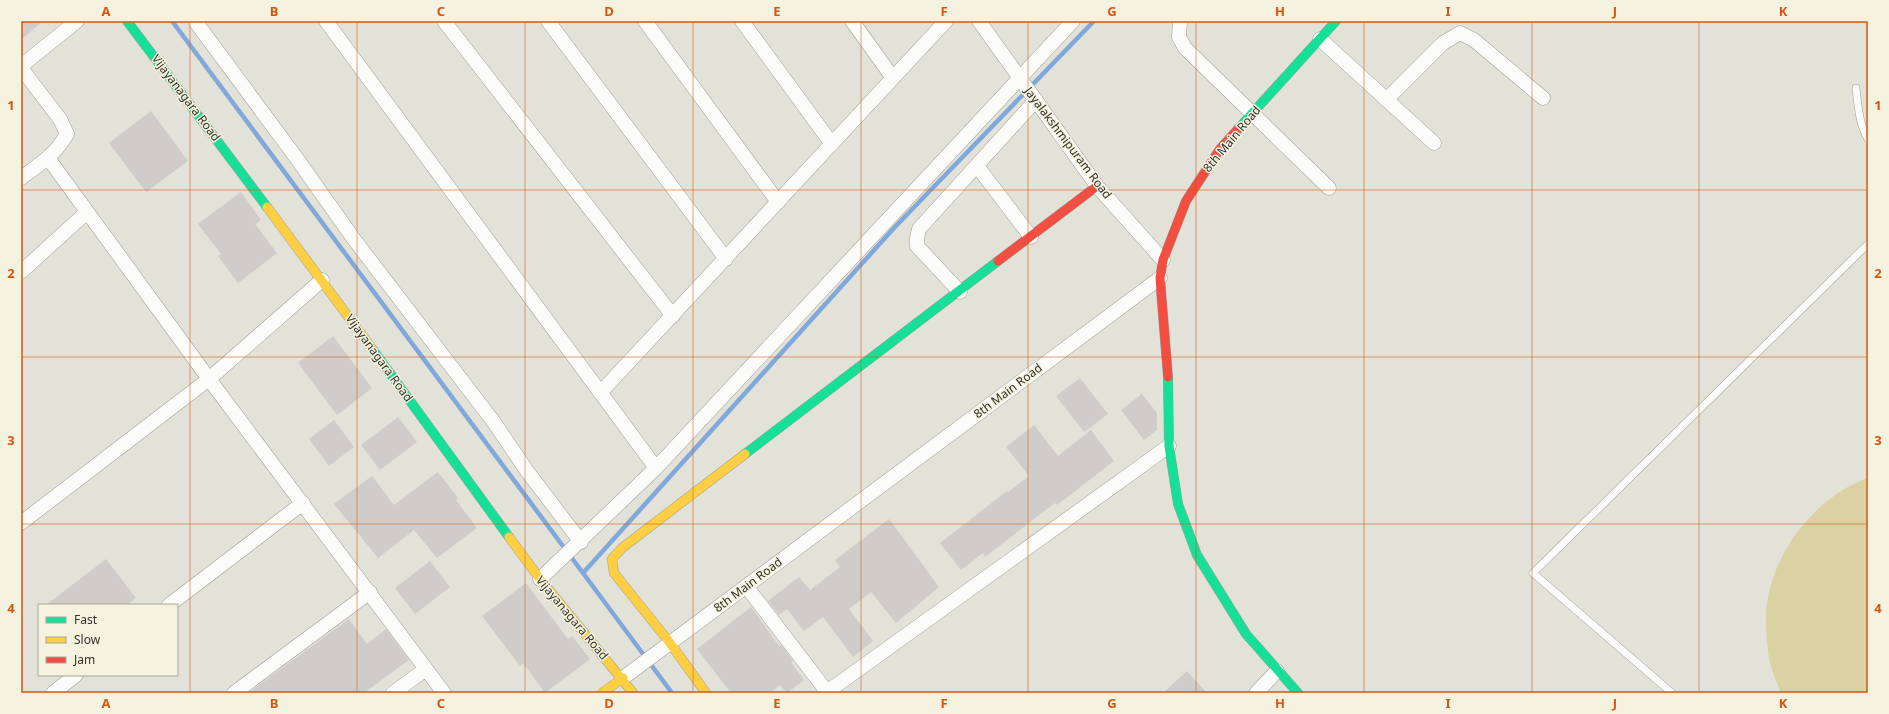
<svg xmlns="http://www.w3.org/2000/svg" width="1889" height="714" viewBox="0 0 1889 714" font-family="'Noto Sans',sans-serif">
<style>
.green{fill:#dad2a2}
.lines{fill:none;stroke-linecap:round;stroke-linejoin:round}
.stream{stroke:#81a8da;stroke-width:4.5}
.building{fill:#cfccc9}
.lane-casing{stroke:#a09f97;stroke-width:8}
.street-casing{stroke:#a09f97;stroke-width:15}
.fast-casing{stroke:#a09f97;stroke-width:10}
.slow-casing{stroke:#a09f97;stroke-width:10}
.jam-casing{stroke:#a09f97;stroke-width:10}
.lane{stroke:#fbfbf9;stroke-width:7}
.street{stroke:#fbfbf9;stroke-width:14}
.fast{stroke:#16e098;stroke-width:9}
.slow{stroke:#ffcf43;stroke-width:9}
.jam{stroke:#f24e42;stroke-width:9}
.grid{fill:none;stroke:#d6550f;stroke-width:1;stroke-opacity:0.55}
.labels{text-anchor:middle;stroke-width:3;stroke-linejoin:round;paint-order:stroke}
.street-label{font-size:12px;fill:#32312a;stroke:#f5f3e0}
.neatline{fill:none;stroke:#d6550f;stroke-width:1.5}
.grid-label{font-size:13px;text-anchor:middle;font-weight:bold;fill:#d6550f}
</style>
<rect width="100%" height="100%" fill="#e3e2d8"/>
<!-- green -->
<path class="green" d="M1868,478V693H1781C1777,682 1771,670 1769,658C1767,646 1766,631 1766,619C1766,560 1813,497 1868,478Z"/>
<g class="lines">
<!-- stream -->
<path class="stream" d="M172,21L583,573
M672,693L583,573L894,228L1094,21"/>
</g>
<!-- building -->
<path class="building" d="M21,21H43L21,40Z
M151,111L188,161L146,192L109,143Z
M241,192L261,220L255,224L277,253L238,283L218,256L221,254L198,224Z
M333,336L372,388L337,415L298,363Z
M1080,378L1108,414L1084,432L1056,396Z
M1142,394L1157,413V430L1144,440L1121,410Z
M398,417L417,442L380,470L361,445Z
M334,420L354,447L329,466L309,439Z
M1034,425L1058,456L1091,430L1114,461L1057,505L1055,503L985,557L983,553L961,570L940,543L1007,491L1008,492L1029,476L1006,447Z
M438,472L458,498L456,500L477,528L437,558L414,530L378,558L334,504L372,476L394,505Z
M889,519L939,587L896,623L871,592L849,609L873,641L853,657L823,617L804,631L787,609L779,615L768,601L799,577L810,590L840,567L835,560Z
M106,559L136,598L127,605H46Z
M430,561L450,587L415,614L395,588Z
M526,583L568,639L572,636L590,659L545,693L523,663L520,666L482,616Z
M751,607L779,646L781,645L793,661L791,662L804,680L787,693L780,685L770,693H731L697,649Z
M349,619L367,644L386,629L409,660L364,693H248Z
M1187,671L1207,693H1163Z"/>
<g class="lines">
<defs>
<path id="lane" d="M1856,88C1858,105 1859,124 1868,139
M1672,693L1533,573L1868,244"/>
<path id="street" d="M195,21L295,156L353,238L493,421L527,471L581,542
M326,21L656,468
M444,21L673,316
M548,21L726,259
M645,21L778,202
M742,21L832,144
M852,21L893,78
M979,21L1097,186L1163,260
M1180,21L1179,37L1185,48L1329,188
M1320,39L1434,143
M21,66L77,21
M21,68L60,119L67,134C56,154 39,165 21,178
M1386,100L1443,43L1460,33L1474,40L1543,98
M48,158L209,379L444,693
M977,166L1031,237
M21,272L87,212
M960,292L917,246V238L919,229L1036,100
M600,393L946,21
M21,523L209,379L322,280
M540,579L656,468L1073,21
M746,586L828,693
M169,605L303,503
M623,678L1160,278
M827,692L1169,446
M53,693L76,675
M234,693L370,592
M393,693L426,669
M1256,693L1277,671"/>
<path id="fast" d="M127,21L267,207
M1238,129L1336,21
M373,350L509,537
M1168,377L1169,446L1178,504L1197,555L1246,634L1298,693
M745,454L998,261"/>
<path id="slow" d="M267,207L373,350
M509,537L540,579L633,693
M602,693L623,678
M706,693L670,643L614,573L612,559L622,548L745,454"/>
<path id="jam" d="M998,261L1097,186
M1168,377L1160,278L1163,260L1186,201L1220,149L1238,129"/>
</defs>
<!-- lane casing -->
<use href="#lane" class="lane-casing"/>
<!-- street casing -->
<use href="#street" class="street-casing"/>
<!-- fast casing -->
<use href="#fast" class="fast-casing"/>
<!-- slow casing -->
<use href="#slow" class="slow-casing"/>
<!-- jam casing -->
<use href="#jam" class="jam-casing"/>
<!-- lane -->
<use href="#lane" class="lane"/>
<!-- street -->
<use href="#street" class="street"/>
<!-- fast -->
<use href="#fast" class="fast"/>
<!-- slow -->
<use href="#slow" class="slow"/>
<!-- jam -->
<use href="#jam" class="jam"/>
</g>
<!-- grid -->
<path class="grid" d="M190,21V693M357,21V693M525,21V693M693,21V693M861,21V693M1028,21V693M1196,21V693M1364,21V693M1532,21V693M1699,21V693M21,190H1868M21,357H1868M21,524H1868"/>
<g class="labels">
<!-- street labels -->
<g class="street-label">
<text transform="translate(186 98) rotate(53)" y="4">Vijayanagara Road</text>
<text transform="translate(1232 139) rotate(-50)" y="4">8th Main Road</text>
<text transform="translate(1068 143) rotate(53)" y="4">Jayalakshmipuram Road</text>
<text transform="translate(379 358) rotate(54)" y="4">Vijayanagara Road</text>
<text transform="translate(1008 391) rotate(-37)" y="4">8th Main Road</text>
<text transform="translate(748 585) rotate(-37)" y="4">8th Main Road</text>
<text transform="translate(572 618) rotate(50)" y="4">Vijayanagara Road</text>
</g>
</g>
<!-- border -->
<rect width="1889" height="714" fill="none" stroke="#f5f3e0" stroke-width="44"/>
<!-- legend -->
<rect x="38" y="604" width="140" height="72" fill="#f5f3e0" stroke="#a7a597"/>
<rect x="46" y="617" width="20" height="6" fill="#16e098" stroke="#a7a597"/>
<text x="74" y="624" font-size="12" fill="#32312a">Fast</text>
<rect x="46" y="637" width="20" height="6" fill="#ffcf43" stroke="#a7a597"/>
<text x="74" y="644" font-size="12" fill="#32312a">Slow</text>
<rect x="46" y="657" width="20" height="6" fill="#f24e42" stroke="#a7a597"/>
<text x="74" y="664" font-size="12" fill="#32312a">Jam</text>
<rect x="22" y="22" width="1845" height="670" class="neatline"/>
<g class="grid-label">
<text x="106" y="16">A</text>
<text x="274" y="16">B</text>
<text x="441" y="16">C</text>
<text x="609" y="16">D</text>
<text x="777" y="16">E</text>
<text x="944" y="16">F</text>
<text x="1112" y="16">G</text>
<text x="1280" y="16">H</text>
<text x="1448" y="16">I</text>
<text x="1615" y="16">J</text>
<text x="1783" y="16">K</text>
<text x="11" y="110">1</text>
<text x="1878" y="110">1</text>
<text x="11" y="278">2</text>
<text x="1878" y="278">2</text>
<text x="11" y="445">3</text>
<text x="1878" y="445">3</text>
<text x="11" y="613">4</text>
<text x="1878" y="613">4</text>
<text x="106" y="708">A</text>
<text x="274" y="708">B</text>
<text x="441" y="708">C</text>
<text x="609" y="708">D</text>
<text x="777" y="708">E</text>
<text x="944" y="708">F</text>
<text x="1112" y="708">G</text>
<text x="1280" y="708">H</text>
<text x="1448" y="708">I</text>
<text x="1615" y="708">J</text>
<text x="1783" y="708">K</text>
</g>
</svg>
